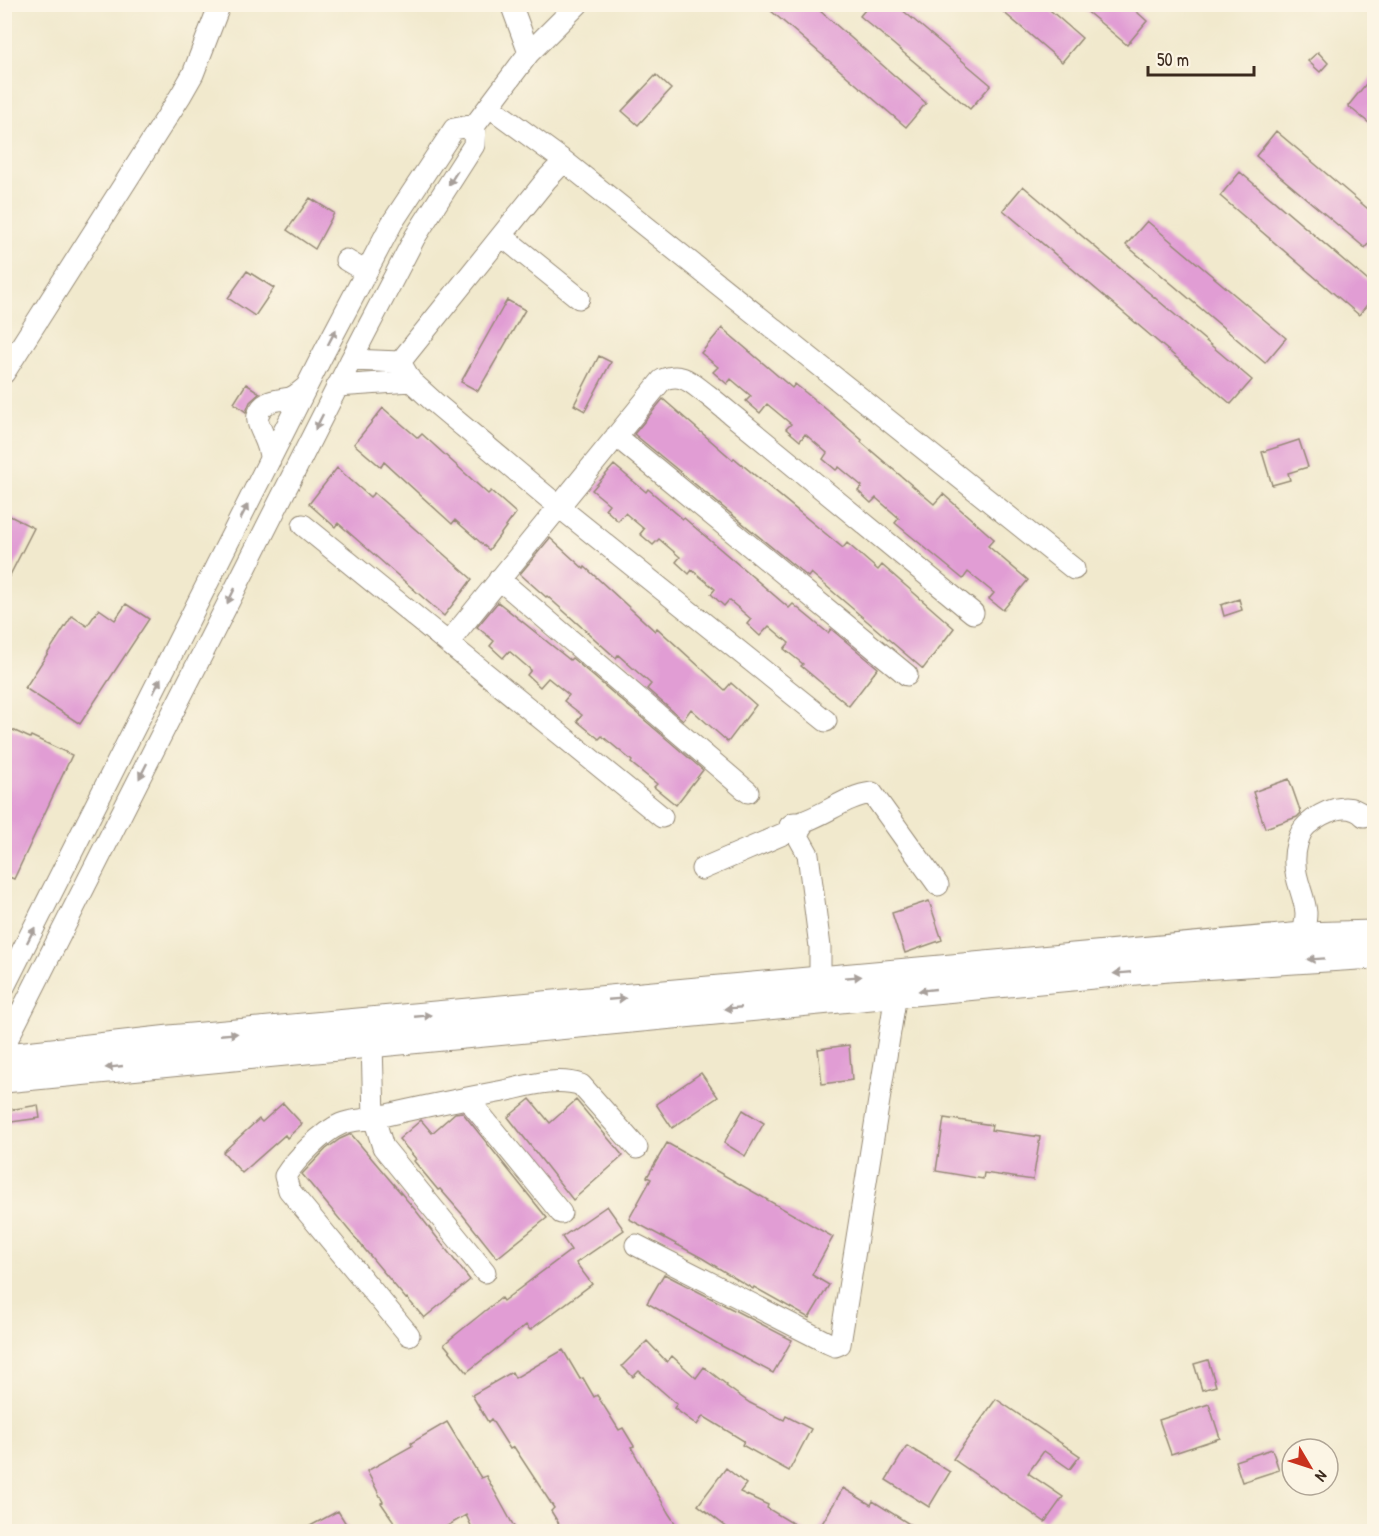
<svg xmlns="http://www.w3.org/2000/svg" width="1379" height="1536" viewBox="0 0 1379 1536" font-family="'Patrick Hand',sans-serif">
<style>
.building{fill:#e19dd4}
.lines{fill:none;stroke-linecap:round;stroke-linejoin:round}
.minor-casing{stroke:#968a76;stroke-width:23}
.major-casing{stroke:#968a76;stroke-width:29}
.minor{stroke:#fff;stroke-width:21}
.major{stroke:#fff;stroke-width:27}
.oneway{fill:#a79f9a}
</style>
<rect width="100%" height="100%" fill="#fcf5e5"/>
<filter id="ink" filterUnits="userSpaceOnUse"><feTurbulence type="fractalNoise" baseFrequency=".0167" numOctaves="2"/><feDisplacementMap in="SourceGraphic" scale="12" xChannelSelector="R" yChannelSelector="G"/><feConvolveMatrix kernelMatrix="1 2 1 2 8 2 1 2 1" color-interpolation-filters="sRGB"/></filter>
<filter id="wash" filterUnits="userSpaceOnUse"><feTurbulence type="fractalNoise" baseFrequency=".008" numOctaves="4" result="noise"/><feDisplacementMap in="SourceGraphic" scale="24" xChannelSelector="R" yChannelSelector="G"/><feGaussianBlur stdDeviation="1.35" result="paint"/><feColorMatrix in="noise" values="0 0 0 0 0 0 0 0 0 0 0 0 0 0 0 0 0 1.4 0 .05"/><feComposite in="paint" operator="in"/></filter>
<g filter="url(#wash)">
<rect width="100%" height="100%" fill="#f1e9cd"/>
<g id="blocks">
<!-- building -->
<path class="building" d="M763,4H812L926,103L906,127Z
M870,4H905L901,9L991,85L970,109L860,16Z
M994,4H1043L1082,38L1062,62Z
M1078,4H1128L1147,21L1127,45Z
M1318,52L1328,63L1320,72L1308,61Z
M1374,74V116L1369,123L1348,106Z
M656,75L671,89L638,125L622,111Z
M1276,131L1374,214V236L1365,248L1256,156Z
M1240,172L1374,286V296L1359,315L1220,196Z
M1023,186L1252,380L1231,404L1003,210Z
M310,198L334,213L315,249L287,230Z
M1147,221L1286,338L1265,363L1126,245Z
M247,271L274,288L255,316L228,298Z
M507,300L525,310L478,391L461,382Z
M722,328L792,388L795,384L832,414L862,440L861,442L934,504L943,494L994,539L988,546L1028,580L1003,610L989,599L994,593L968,572L963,579L895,523L899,518L876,498L871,503L858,491L862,486L839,467L836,470L823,459L827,453L805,434L800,441L786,429L791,424L767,404L760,413L746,401L751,396L731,379L727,384L713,372L718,367L701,353Z
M599,356L611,362L585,411L574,405Z
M246,384L260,393L250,402L246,412L234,403Z
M663,399L733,460L734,458L843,548L847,543L878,570L882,565L954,628L923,669L811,573L808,577L634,434Z
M383,408L418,438L422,434L488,494L491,491L516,513L489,550L455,520L452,524L384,462L381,467L354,444Z
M1299,440L1308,467L1288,473L1290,480L1272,485L1262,452Z
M614,465L646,492L648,489L683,519L684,518L789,608L793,604L828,633L831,629L878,668L849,706L801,666L803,664L784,649L789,643L769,626L760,636L747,624L751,619L729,600L724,606L711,594L715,589L692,570L689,574L676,562L680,557L659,539L653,545L640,534L644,529L625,513L618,521L605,509L609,504L592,490Z
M337,468L370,497L374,493L472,579L444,616L338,523L335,527L309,504Z
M4,513L34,528L4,587Z
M550,538L584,569L585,567L655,631L657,628L725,690L731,683L756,705L728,742L691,709L683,720L647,689L651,684L618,655L616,658L547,596L546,597L520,574Z
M1239,599L1242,610L1224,616L1221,605Z
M498,602L570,660L572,658L703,770L676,805L654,787L657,784L631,763L632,761L602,736L599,739L577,721L582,715L564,701L569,695L548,678L540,687L527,675L531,670L509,651L503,658L490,646L494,641L477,627Z
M126,604L149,619L80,724L25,688L72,616L87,626L99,609L115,620Z
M4,726L30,738L31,736L72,755L14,879L4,875Z
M1289,779L1301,813L1297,817L1265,828L1253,792Z
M929,901L942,940L905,953L892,913Z
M849,1045L852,1080L822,1084L818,1049Z
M701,1073L718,1097L672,1128L656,1104Z
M530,1099L550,1123L576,1100L623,1156L573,1200L508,1117Z
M283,1103L302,1124L287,1138L285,1135L242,1173L223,1152L259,1119L262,1122Z
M38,1105L40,1118L4,1123V1111Z
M743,1110L764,1123L745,1156L724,1143Z
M462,1112L547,1218L497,1258L462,1214L440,1189L438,1190L414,1161L416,1159L399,1139L421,1120L432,1133L455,1113Z
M944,1118L992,1125L991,1130L1040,1137L1033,1180L984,1173L983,1179L936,1171Z
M351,1134L417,1212L470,1280L424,1318L407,1298L406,1299L302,1174L326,1149L340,1139Z
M667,1143L833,1237L812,1275L829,1285L809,1318L754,1287L753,1289L702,1258L629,1219L651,1179L647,1177Z
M607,1206L624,1230L576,1263L592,1284L530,1330L526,1325L467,1372L444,1344L501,1298L503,1301L571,1250L562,1237Z
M664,1274L792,1340L773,1373L720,1345L647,1303Z
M647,1341L667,1362L672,1356L696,1378L704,1367L727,1385L726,1386L750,1403L784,1420L786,1416L811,1429L789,1471L742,1445L744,1441L703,1416L697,1425L674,1408L677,1404L639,1371L633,1377L622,1366Z
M563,1350L580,1379L583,1378L594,1397L597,1395L619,1430L623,1428L634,1446L631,1447L669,1514L681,1532H564L551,1511L554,1508L514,1447L510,1449L491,1419L488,1422L472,1395L512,1372L515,1378Z
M1208,1360L1216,1386L1202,1390L1194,1364Z
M996,1399L1080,1456L1070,1469L1044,1451L1028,1473L1063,1497L1045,1522L953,1459Z
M1209,1404L1220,1438L1171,1454L1159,1420Z
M447,1422L481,1478L486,1476L517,1532H474L466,1515L437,1532H401L381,1503L383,1502L367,1471L412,1446L411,1443Z
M907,1446L950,1472L929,1507L886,1480Z
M1272,1449L1279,1470L1242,1482L1235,1461Z
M726,1468L746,1484L740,1492L768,1505L767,1508L807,1532H733L698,1505Z
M843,1488L871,1505L873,1501L922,1532H817Z
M338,1511L351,1532H299Z"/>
</g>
</g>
<g filter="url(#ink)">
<use href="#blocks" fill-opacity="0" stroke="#968a76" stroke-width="1.5"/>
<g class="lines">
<defs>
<path id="minor" d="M511,4L529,53
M490,107L564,161
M502,236L579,298
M346,260L366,272
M351,360L400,362L547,179L564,161L1074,569
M400,362L411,381L434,402L558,506L826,721
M4,373L181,95L193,74L220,4
M337,386L411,381
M616,436L907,675
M270,460C271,442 255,426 258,415C263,399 278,401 290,398C296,396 301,391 306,387
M303,525L662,817
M499,579L748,792
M448,643L662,380C683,371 692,384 709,396L973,613
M799,823C824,816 846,796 872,793L938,885
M798,836L808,854L820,947V980
M702,869L790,831V826L794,823H799L802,826
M1303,936C1304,929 1306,921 1306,913C1305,897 1295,880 1295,864C1294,852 1298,833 1307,825C1323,811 1348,800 1364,816
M4,987L321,358L392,223L454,129L475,125
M372,1043L374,1118C364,1120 350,1120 341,1124C322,1132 296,1159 285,1176L289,1190L409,1335
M4,1046L351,360L415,237L474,145L475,125L529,53L578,4
M467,1098L561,1213
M636,1245L828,1343L835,1346L840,1344L896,994
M485,1272L383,1147L374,1118C415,1108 456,1100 498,1092C524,1087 555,1076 581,1085L637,1148"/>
<path id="major" d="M8,1057L170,1039L1303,936L1374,934
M4,1079L944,989L1168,968L1374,955"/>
</defs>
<!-- minor casing -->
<use href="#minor" class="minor-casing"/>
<!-- major casing -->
<use href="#major" class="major-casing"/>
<!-- minor -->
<use href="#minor" class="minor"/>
<!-- major -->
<use href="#major" class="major"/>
</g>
<!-- one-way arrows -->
<defs><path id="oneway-solid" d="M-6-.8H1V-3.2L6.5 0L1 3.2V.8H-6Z" transform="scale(1.5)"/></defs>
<g class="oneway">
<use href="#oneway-solid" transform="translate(453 178) rotate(122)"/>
<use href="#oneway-solid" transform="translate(332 337) rotate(-62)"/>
<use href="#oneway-solid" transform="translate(319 422) rotate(117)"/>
<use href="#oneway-solid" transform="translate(244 512) rotate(-63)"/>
<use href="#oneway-solid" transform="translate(231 596) rotate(117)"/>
<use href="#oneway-solid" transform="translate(157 686) rotate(-63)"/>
<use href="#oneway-solid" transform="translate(143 771) rotate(117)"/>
<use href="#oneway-solid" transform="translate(31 935) rotate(-63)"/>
<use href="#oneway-solid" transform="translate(1316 959) rotate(176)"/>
<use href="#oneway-solid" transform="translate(1122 973) rotate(175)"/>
<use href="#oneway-solid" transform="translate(853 977) rotate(-5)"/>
<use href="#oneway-solid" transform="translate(927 990) rotate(174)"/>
<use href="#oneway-solid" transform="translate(617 999) rotate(-5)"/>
<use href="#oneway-solid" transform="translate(733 1008) rotate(175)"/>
<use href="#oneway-solid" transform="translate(423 1016) rotate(-5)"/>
<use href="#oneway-solid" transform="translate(229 1034) rotate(-5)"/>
<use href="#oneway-solid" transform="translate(114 1067) rotate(174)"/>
</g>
</g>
<!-- margin -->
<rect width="1379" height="1536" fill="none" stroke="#fcf5e5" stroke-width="24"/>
<!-- north arrow -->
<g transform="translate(1310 1467) rotate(129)"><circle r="28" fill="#fcf5e5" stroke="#afa495" stroke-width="1.5"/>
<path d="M0-4.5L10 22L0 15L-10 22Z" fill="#c8321e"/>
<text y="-9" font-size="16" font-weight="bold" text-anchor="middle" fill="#3b2a1e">N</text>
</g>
<!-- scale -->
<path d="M1148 66v9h106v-9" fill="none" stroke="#3b2a1e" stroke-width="3"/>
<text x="1157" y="66" font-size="18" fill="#3b2a1e" stroke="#fcf5e5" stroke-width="4.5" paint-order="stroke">50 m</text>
</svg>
